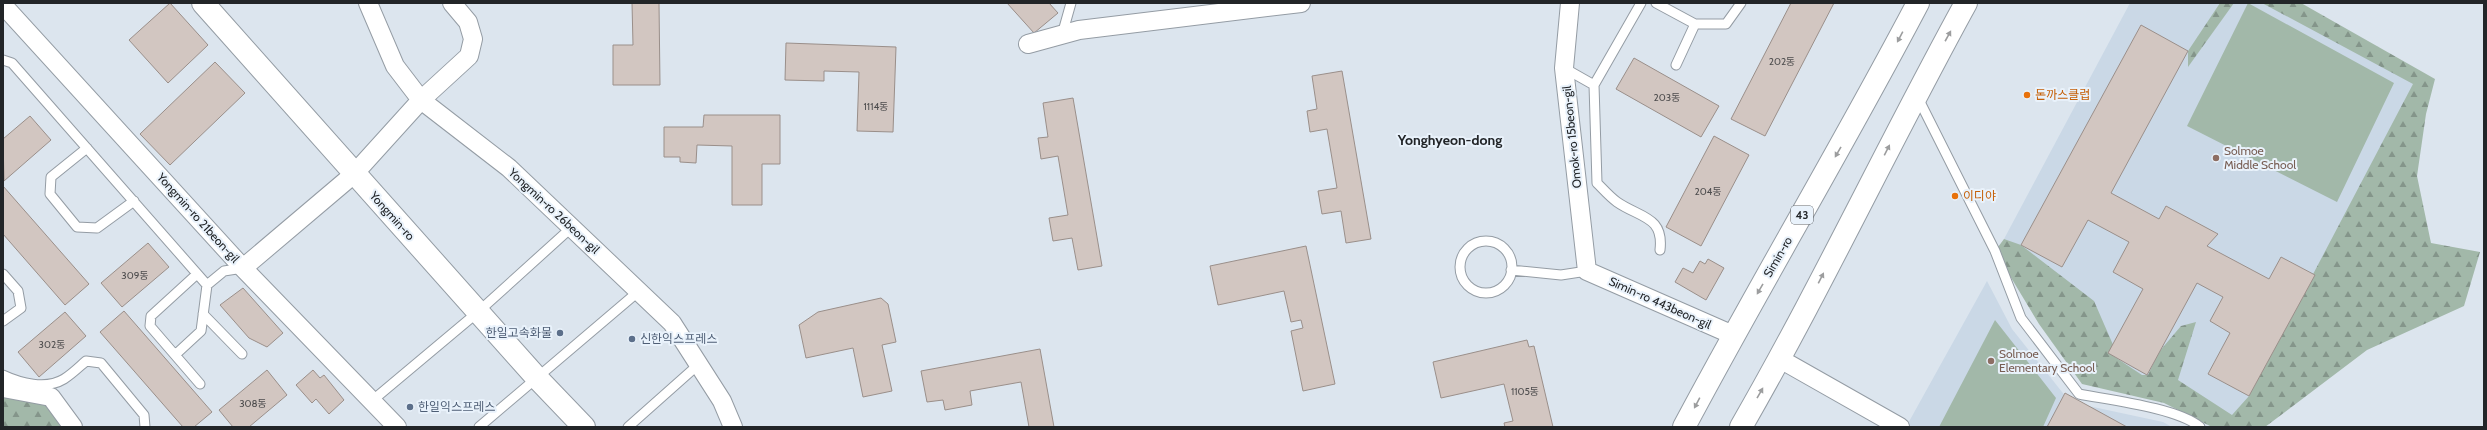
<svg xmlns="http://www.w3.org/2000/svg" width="2487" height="430" viewBox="0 0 2487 430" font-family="Cabin,'Noto Sans KR',sans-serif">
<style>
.built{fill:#cad8e6}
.grass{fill:#a2b8a9}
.forest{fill:url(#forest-firs)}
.building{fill:#d2c6c1;stroke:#9a8f8a}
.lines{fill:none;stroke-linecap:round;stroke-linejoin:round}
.service-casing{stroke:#949ca4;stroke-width:11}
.minor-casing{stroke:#949ca4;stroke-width:20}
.tertiary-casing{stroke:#949ca4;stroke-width:24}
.primary-casing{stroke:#949ca4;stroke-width:24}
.service{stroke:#fff;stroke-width:9}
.minor{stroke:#fff;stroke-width:18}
.tertiary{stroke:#fff;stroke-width:22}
.primary{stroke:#fff;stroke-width:22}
.oneway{fill:#9c9d9e}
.food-dot{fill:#e8710a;stroke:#e9f2fb;stroke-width:1.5}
.education-dot{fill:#8d6e63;stroke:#e9f2fb;stroke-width:1.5}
.service-dot{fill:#5c6f8a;stroke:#e9f2fb;stroke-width:1.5}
.labels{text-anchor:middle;stroke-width:4;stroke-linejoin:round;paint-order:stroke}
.number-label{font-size:10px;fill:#4e4d4e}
.shield{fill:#e9f2fb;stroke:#5e6267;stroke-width:1}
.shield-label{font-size:11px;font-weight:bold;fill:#222528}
.food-label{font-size:12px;fill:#c56008;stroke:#e9f2fb;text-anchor:start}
.street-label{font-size:12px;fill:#222528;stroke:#e9f2fb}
.education-label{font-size:12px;fill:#785e54;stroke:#e9f2fb;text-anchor:start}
.service-label{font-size:12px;fill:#4e5e75;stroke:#e9f2fb;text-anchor:start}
.quarter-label{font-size:14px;font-weight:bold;fill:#222528;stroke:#e9f2fb}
</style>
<defs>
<pattern id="forest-firs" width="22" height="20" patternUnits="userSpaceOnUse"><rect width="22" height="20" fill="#a2b8a9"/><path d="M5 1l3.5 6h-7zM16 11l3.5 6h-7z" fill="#84958a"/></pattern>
</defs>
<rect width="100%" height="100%" fill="#dce5ee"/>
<!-- built -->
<path class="built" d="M2130,3H2289L2425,77L2247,427L2168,392L2081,373L2004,239Z
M1987,281L2012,329L2070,402L2163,422L2172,427H1906Z"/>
<!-- grass -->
<path class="grass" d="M2248,3L2394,83L2337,202L2187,126Z
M1995,320L2056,398L2043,427H1939Z"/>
<!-- forest -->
<path class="forest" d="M2220,3H2234L2188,67V51Z
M2262,3H2301L2435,79L2426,114L2417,176L2431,243L2480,252L2464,306L2367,350L2265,427H2212L2164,403L2082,384L2039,324L1995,251L2004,239L2021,245L2094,301L2114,347L2109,353L2142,375H2148L2158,353L2181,326L2196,322L2178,380L2232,415L2249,396L2413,84Z
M3,394L53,403L69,427H3Z"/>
<!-- building -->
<path class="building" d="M170,3L208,45L168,83L129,40Z
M632,3H659L660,85H613V45H633Z
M1007,3H1049L1058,13L1034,33Z
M1791,3H1834L1765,136L1731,119Z
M2141,25L2188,51L2111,193L2159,219L2166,206L2218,234L2207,246L2269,279L2281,257L2315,275L2249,396L2208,374L2230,333L2210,321L2223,297L2197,283L2147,375L2108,353L2143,289L2113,272L2129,242L2088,220L2062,267L2021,245Z
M786,43L896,47L893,132L857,131L859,72L824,71V81L785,80Z
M1634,58L1719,106L1701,137L1616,89Z
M215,62L245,93L170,165L140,134Z
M1342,71L1371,239L1346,243L1341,211L1322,214L1318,191L1337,188L1327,129L1310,132L1307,111L1317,109L1312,76Z
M1073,98L1102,266L1078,270L1072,238L1053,241L1049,218L1068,215L1058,156L1041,159L1038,138L1048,137L1043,103Z
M704,115H780V164H762V205H732V146L697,145L696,163L680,162V157H664V127H703Z
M30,116L51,140L4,181L3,139Z
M1714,136L1749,155L1701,246L1666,227Z
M3,186L89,284L65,305L3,234Z
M148,243L169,267L122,307L101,283Z
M1306,246L1335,384L1303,391L1291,331L1303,328L1301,320L1291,322L1284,291L1218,305L1210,266Z
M1708,259L1724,268L1706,300L1675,282L1683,268L1693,273L1700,261L1705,264Z
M243,288L283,333L267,347L249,338L220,305Z
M881,298L888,304L896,342L882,345L892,391L863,397L853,348L806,358L799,325L818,312Z
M124,311L212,412L194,427H183L100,332Z
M65,312L86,336L39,377L18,352Z
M1527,340L1529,347L1534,346L1553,427H1505L1504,423L1513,421L1504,384L1441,398L1433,362Z
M1040,349L1054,427H1029L1021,382L970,391L972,405L945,410L943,400L927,402L921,371Z
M267,370L287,395L249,427H233L219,410Z
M313,370L320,378L324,375L344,400L329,414L316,399L312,403L296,385Z
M2065,393L2127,427H2047Z"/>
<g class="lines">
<defs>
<path id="service" d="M1656,3L1695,24H1726L1741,3
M1062,35L1071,3
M3,60L12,63L207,285L224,271L243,268
M1676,65L1695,24
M1564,68L1594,85L1641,3
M1594,85L1597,183C1603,189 1610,197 1617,202C1640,218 1664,216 1660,250
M1918,98L1995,251L2021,318L2079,394C2110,400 2178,408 2200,427
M87,148L51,177L50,194L77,227L97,228L134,201
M1460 267a26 26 0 1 1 52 0a26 26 0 1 1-52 0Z
M1511,270L1561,275L1587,271
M3,274L18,291L21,308L3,321
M197,274L151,316L150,326L200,384
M203,314L242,354
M175,355L201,331L207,285
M3,375C20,383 46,390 64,379C72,374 79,367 86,361L101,363L144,415L145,427
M373,400L478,312L572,227
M479,427L639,291
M628,427L699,364"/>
<path id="minor" d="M368,3L395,66L421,100L509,168L672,323L722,401L733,427
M1570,3L1564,68L1587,271L1733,335
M3,5L243,268L397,427
M1028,44L1079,30L1301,3
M243,268L354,174L421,100L469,56L473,39L468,22L452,3
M1780,359L1900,427
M3,388L51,397L73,427"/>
<path id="tertiary" d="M203,3L537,378L584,427"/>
<path id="primary" d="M1684,427C1760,284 1843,146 1918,3
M1741,427C1821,288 1889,143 1966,3"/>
</defs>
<!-- service casing -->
<use href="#service" class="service-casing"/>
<!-- minor casing -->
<use href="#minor" class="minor-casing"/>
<!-- tertiary casing -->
<use href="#tertiary" class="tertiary-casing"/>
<!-- primary casing -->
<use href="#primary" class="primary-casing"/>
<!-- service -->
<use href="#service" class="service"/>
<!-- minor -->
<use href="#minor" class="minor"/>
<!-- tertiary -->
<use href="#tertiary" class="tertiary"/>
<!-- primary -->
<use href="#primary" class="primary"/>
</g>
<!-- one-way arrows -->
<defs><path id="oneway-solid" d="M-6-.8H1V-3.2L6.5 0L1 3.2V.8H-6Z"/></defs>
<g class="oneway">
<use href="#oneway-solid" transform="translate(1948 36) rotate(-61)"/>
<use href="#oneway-solid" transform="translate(1900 37) rotate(118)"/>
<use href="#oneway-solid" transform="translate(1887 150) rotate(-63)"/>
<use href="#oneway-solid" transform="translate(1838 152) rotate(120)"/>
<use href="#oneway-solid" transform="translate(1821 278) rotate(-63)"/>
<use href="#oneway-solid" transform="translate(1760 289) rotate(120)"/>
<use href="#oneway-solid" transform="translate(1760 393) rotate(-60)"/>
<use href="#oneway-solid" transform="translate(1697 403) rotate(118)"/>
</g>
<!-- markers -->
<g class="food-dot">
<circle cx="2027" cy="95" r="4"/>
<circle cx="1955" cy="196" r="4"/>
</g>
<g class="education-dot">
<circle cx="2216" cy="158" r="4"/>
<circle cx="1991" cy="361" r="4"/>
</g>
<g class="service-dot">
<circle cx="560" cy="333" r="4"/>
<circle cx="632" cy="339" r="4"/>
<circle cx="410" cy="407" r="4"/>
</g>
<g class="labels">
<!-- number labels -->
<g class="number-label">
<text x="1782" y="65">202동</text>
<text x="1667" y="101">203동</text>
<text x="876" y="110">1114동</text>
<text x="1708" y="195">204동</text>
<text x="135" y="279">309동</text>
<text x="52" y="348">302동</text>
<text x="1525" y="395">1105동</text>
<text x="253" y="407">308동</text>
</g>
<!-- shield labels -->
<rect class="shield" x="1791" y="206" width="22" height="18" rx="3"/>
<g class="shield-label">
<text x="1802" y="219">43</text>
</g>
<!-- food labels -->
<g class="food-label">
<text x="2035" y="99">돈까스클럽</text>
<text x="1963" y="200">이디야</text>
</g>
<!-- street labels -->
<g class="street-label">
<text transform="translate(1572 137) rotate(-96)" y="4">Omok-ro 15beon-gil</text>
<text transform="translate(554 211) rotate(43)" y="4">Yongmin-ro 26beon-gil</text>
<text transform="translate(392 216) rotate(48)" y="4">Yongmin-ro</text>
<text transform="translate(198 218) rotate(48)" y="4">Yongmin-ro 21beon-gil</text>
<text transform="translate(1778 257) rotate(-60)" y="4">Simin-ro</text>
<text transform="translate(1660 303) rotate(24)" y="4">Simin-ro 443beon-gil</text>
</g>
<!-- education labels -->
<g class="education-label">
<text x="2224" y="155">Solmoe<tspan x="2224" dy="14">Middle School</tspan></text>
<text x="1999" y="358">Solmoe<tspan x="1999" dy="14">Elementary School</tspan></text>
</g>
<!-- service labels -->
<g class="service-label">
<text x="552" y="337" text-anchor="end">한일고속화물</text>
<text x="640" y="343">신한익스프레스</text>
<text x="418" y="411">한일익스프레스</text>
</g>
<!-- quarter labels -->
<g class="quarter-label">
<text x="1450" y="145">Yonghyeon-dong</text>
</g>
</g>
<!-- border -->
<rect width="2487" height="430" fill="none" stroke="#222528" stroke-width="8"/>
</svg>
